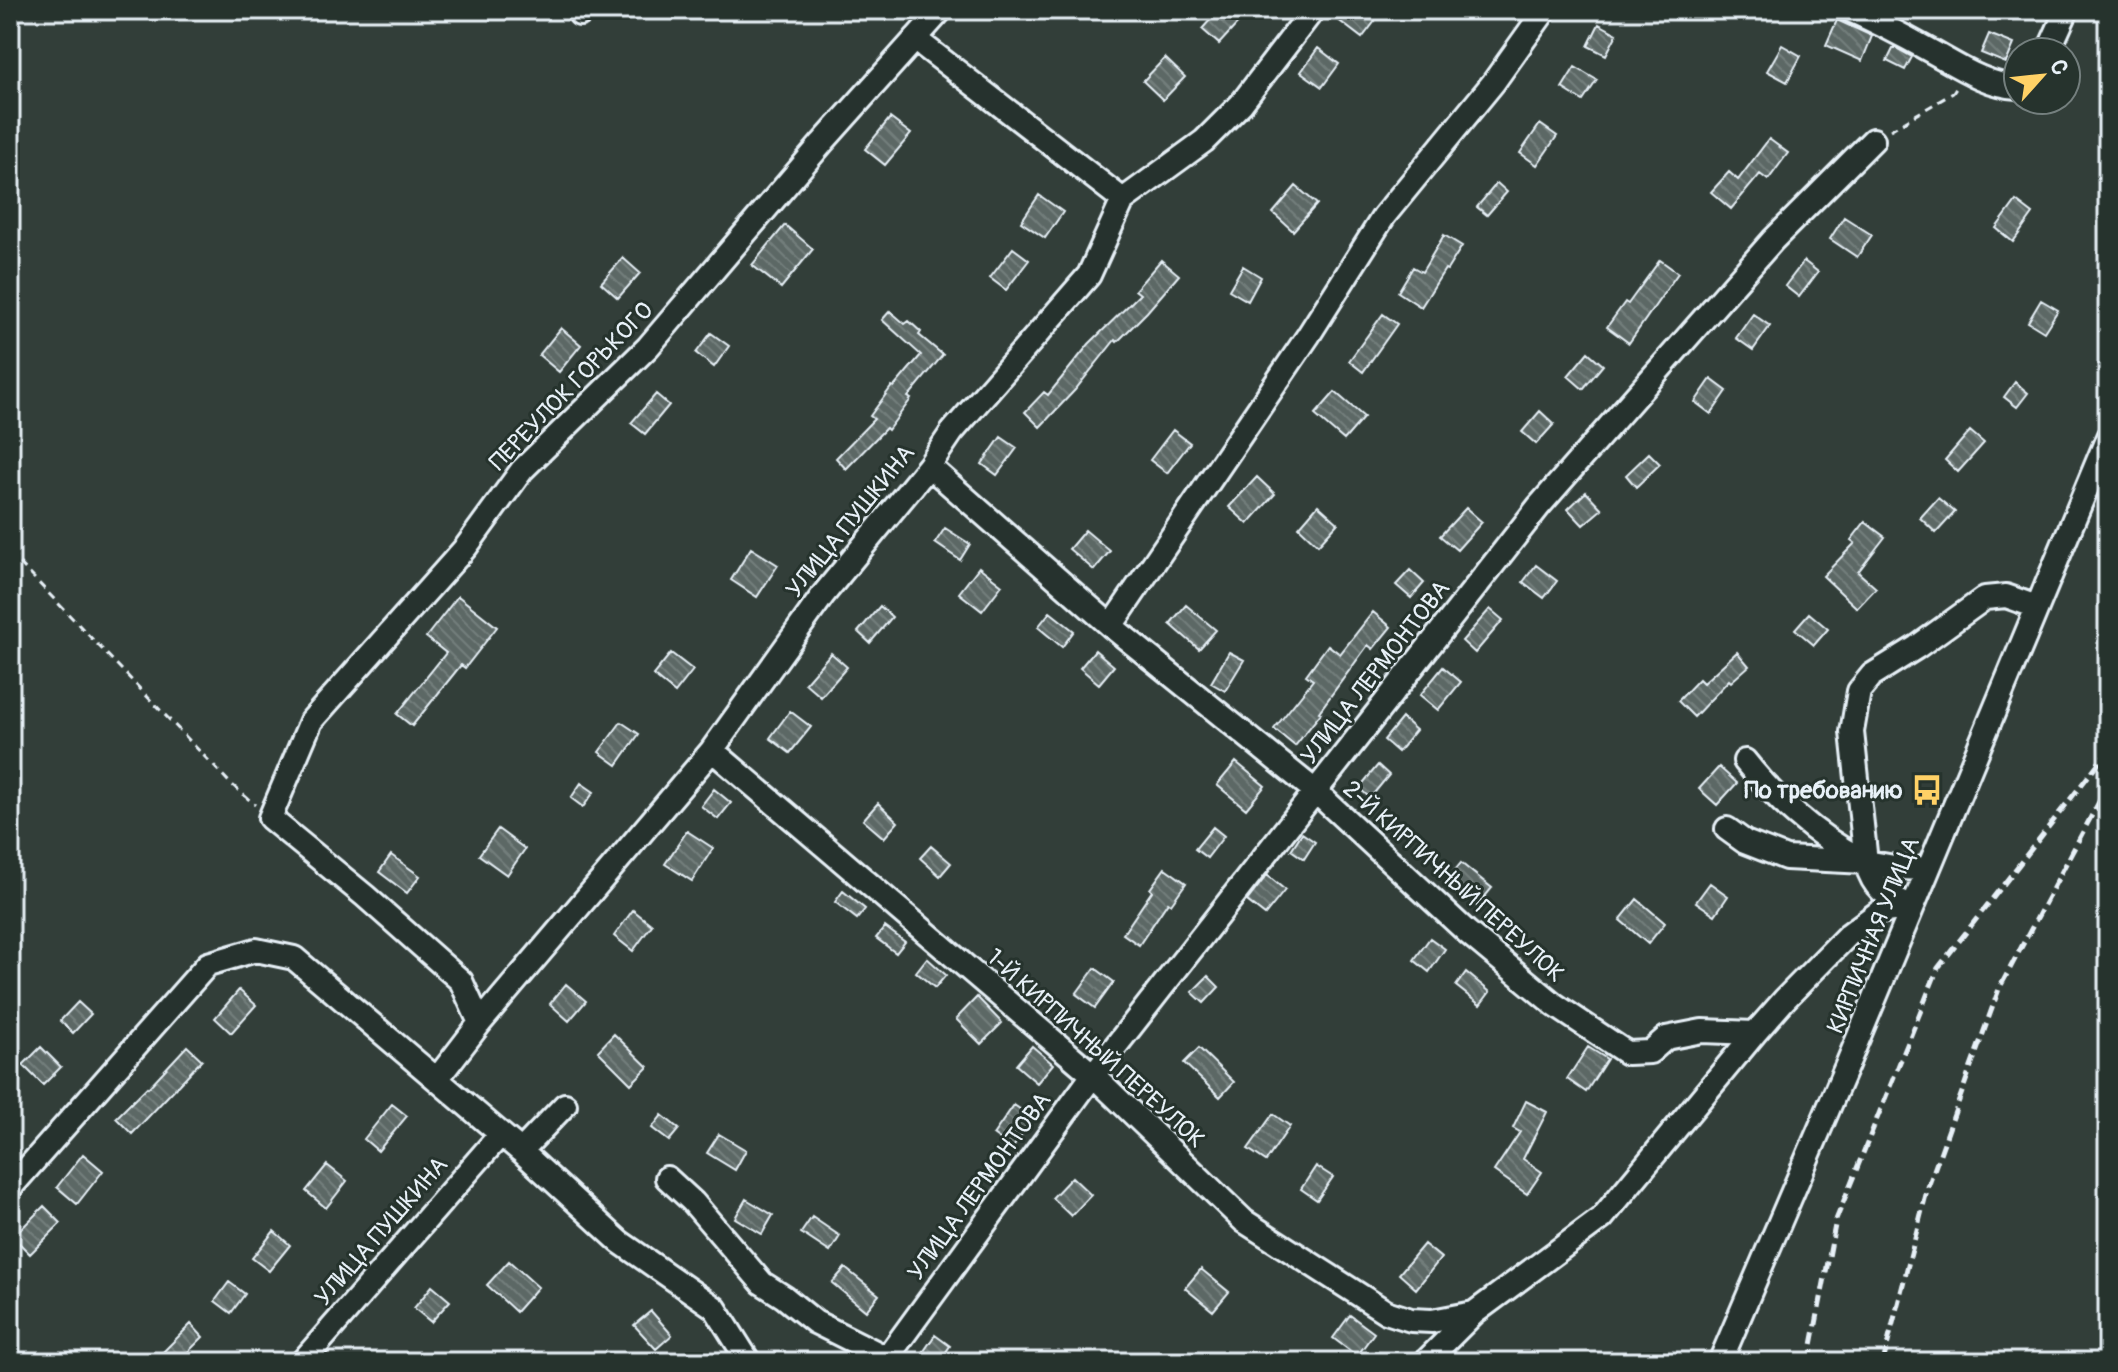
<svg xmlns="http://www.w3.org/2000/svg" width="2118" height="1372" viewBox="0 0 2118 1372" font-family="Pangolin,sans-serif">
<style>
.building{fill:url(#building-back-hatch);stroke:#e8f1f8;stroke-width:2}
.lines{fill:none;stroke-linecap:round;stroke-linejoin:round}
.minor-casing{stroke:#e8f1f8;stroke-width:28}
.path{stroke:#e8f1f8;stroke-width:3;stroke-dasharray:8 6;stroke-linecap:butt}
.minor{stroke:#26332d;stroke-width:22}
.rail{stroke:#e8f1f8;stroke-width:5;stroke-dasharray:12 6;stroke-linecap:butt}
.labels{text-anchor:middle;stroke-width:6;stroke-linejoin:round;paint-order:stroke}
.street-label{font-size:24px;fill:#e8f1f8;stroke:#26332d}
.poi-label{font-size:24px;font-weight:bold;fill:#e8f1f8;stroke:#26332d;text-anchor:end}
</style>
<defs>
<pattern id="building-back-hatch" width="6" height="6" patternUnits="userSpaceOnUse" patternTransform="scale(2)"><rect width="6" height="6" fill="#5c6865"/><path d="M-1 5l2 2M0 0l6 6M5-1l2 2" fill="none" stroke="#737e7c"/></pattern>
</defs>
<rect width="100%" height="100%" fill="#323e39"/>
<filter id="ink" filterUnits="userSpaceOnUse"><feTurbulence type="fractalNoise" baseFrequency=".0125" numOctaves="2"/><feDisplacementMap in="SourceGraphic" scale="16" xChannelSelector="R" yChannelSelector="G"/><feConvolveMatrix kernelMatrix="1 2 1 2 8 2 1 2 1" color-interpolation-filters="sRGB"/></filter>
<g filter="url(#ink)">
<!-- building -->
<path class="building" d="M1219,10H1228L1240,21L1219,44L1202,29Z
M1343,10H1359L1375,21L1362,38L1337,19Z
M1837,20L1872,36L1862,61L1826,45Z
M1599,24L1617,34L1606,55L1588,46Z
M1989,34L2014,44L2006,63L1981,53Z
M1782,45L1801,56L1787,82L1767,71Z
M1894,47L1912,57L1905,70L1887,61Z
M1318,48L1339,64L1322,87L1301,72Z
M1165,58L1185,77L1163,100L1143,81Z
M1575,67L1597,80L1583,101L1562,88Z
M890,118L911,134L885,165L865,149Z
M1540,124L1557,136L1537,165L1520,153Z
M1769,139L1788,153L1768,180L1760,174L1731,209L1711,192L1729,172L1738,180Z
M1497,183L1507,192L1487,215L1477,207Z
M1296,186L1317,204L1293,231L1273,213Z
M1039,195L1063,212L1045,238L1021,222Z
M2016,201L2033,214L2013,242L1996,228Z
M1844,217L1872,235L1857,257L1830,239Z
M785,225L813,249L781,288L752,265Z
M1444,235L1462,246L1447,270L1445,269L1421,307L1398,292L1413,267L1422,272Z
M1013,248L1029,260L1006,290L990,278Z
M623,258L640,273L618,298L601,283Z
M1161,260L1179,275L1147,312L1117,342L1115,340L1075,390L1040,427L1025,412L1044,392L1048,395L1089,344L1140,294L1135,290Z
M1660,260L1678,273L1629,343L1607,327L1625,302L1628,304Z
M1804,261L1818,272L1799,297L1785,286Z
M1243,266L1261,277L1248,301L1229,290Z
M2041,300L2058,310L2044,332L2028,322Z
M890,311L905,324L909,321L921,332L919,335L943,355L908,397L911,399L888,430L886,428L846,469L836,458L874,419L870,416L892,386L894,387L921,355L882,320Z
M1383,314L1397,324L1363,372L1349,361Z
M1753,314L1770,326L1753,350L1736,338Z
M561,328L581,345L559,372L539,355Z
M711,333L729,346L714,367L696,353Z
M1588,352L1603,365L1583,389L1568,376Z
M1711,379L1727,391L1711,414L1695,402Z
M2015,382L2028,393L2017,407L2004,397Z
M1335,392L1364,417L1344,440L1315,415Z
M656,394L669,405L645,434L631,423Z
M1540,411L1554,424L1536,444L1522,432Z
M1173,430L1190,443L1167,473L1150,460Z
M1970,431L1984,443L1958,472L1945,460Z
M1001,437L1017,448L997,475L982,464Z
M1649,453L1660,464L1636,487L1626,475Z
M1257,477L1275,494L1248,524L1229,507Z
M1586,492L1602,509L1583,525L1568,509Z
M1938,498L1955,512L1936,533L1920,518Z
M1318,505L1338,523L1318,545L1299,527Z
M1466,508L1482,522L1457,550L1440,536Z
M1865,522L1885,537L1858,572L1876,588L1857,608L1823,576L1855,543L1851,540Z
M945,528L970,544L960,560L935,543Z
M1085,530L1110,551L1094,570L1069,549Z
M751,548L778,565L757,597L731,580Z
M1536,565L1557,581L1544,598L1523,582Z
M979,567L1002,585L982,611L959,593Z
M1410,570L1424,583L1411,598L1396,585Z
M458,596L497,627L465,668L461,665L412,726L397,714L446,653L426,637Z
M1186,605L1216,630L1199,649L1170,624Z
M880,606L892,617L870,643L858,632Z
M1490,609L1503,620L1475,653L1462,641Z
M1050,612L1074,631L1062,647L1038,627Z
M1373,612L1391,627L1373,649L1368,645L1319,712L1321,713L1295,746L1274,729L1313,680L1306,675L1328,645L1340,654Z
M1809,613L1828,629L1814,645L1795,629Z
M1095,650L1114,666L1099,684L1080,668Z
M1229,652L1244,660L1225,691L1211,683Z
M1737,652L1749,666L1731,682L1729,680L1694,717L1678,701L1699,679L1703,683Z
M671,653L693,670L675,693L653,675Z
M831,653L847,667L821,697L805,683Z
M1443,667L1461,682L1438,710L1420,695Z
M790,711L811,727L790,753L770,738Z
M1402,718L1416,730L1398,752L1384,740Z
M621,722L639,734L617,765L599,752Z
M1236,762L1265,786L1246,809L1217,785Z
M1378,765L1389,775L1370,798L1359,788Z
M1719,767L1737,783L1717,805L1699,789Z
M581,783L594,792L583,807L571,798Z
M714,789L731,803L718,819L701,806Z
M878,803L898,822L884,838L863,820Z
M1213,827L1224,836L1207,858L1195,849Z
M498,829L525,849L507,875L479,855Z
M687,831L713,848L692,881L665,864Z
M1302,833L1315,842L1304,859L1291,850Z
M931,846L951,863L940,876L920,858Z
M391,855L420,876L407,893L379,872Z
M1461,863L1492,888L1477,906L1446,881Z
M1165,868L1186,883L1171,904L1168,902L1139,945L1123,934L1152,891L1150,889Z
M1267,875L1285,890L1265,915L1247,901Z
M1710,883L1728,896L1715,915L1696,902Z
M843,891L865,909L857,919L835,902Z
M1637,899L1665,923L1648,944L1620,920Z
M633,910L652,925L633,951L614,936Z
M885,927L905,942L896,953L876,938Z
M1430,938L1445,949L1429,972L1414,960Z
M927,958L946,975L935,988L916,972Z
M1095,968L1114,982L1095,1008L1076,994Z
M1466,972L1490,992L1480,1005L1456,986Z
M1208,976L1219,987L1204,1003L1192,992Z
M566,984L586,1001L569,1021L550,1004Z
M239,990L256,1005L231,1033L215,1018Z
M977,997L1002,1023L981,1044L956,1019Z
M78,1002L91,1014L73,1033L60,1021Z
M614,1034L648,1067L631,1084L598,1051Z
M187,1046L202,1060L132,1134L116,1118L147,1087L148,1088Z
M1032,1046L1053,1064L1037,1083L1016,1065Z
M41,1047L61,1067L43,1085L23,1065Z
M1588,1047L1607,1059L1586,1092L1567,1079Z
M1199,1048L1234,1082L1220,1097L1184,1063Z
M1526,1101L1547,1112L1523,1159L1542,1172L1527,1194L1494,1171L1520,1132L1513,1128Z
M392,1104L407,1116L378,1151L364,1139Z
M1014,1105L1033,1118L1012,1149L993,1135Z
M1273,1114L1290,1126L1266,1161L1248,1149Z
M662,1115L679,1129L669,1141L652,1128Z
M719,1134L746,1150L735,1170L707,1153Z
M83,1154L103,1171L77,1204L57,1187Z
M327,1165L347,1181L326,1208L306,1191Z
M1316,1166L1333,1177L1317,1200L1301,1189Z
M1072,1177L1091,1195L1071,1216L1052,1198Z
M746,1199L773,1215L762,1234L735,1218Z
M44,1206L61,1223L30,1254L13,1237Z
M812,1217L840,1236L830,1252L801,1233Z
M274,1231L290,1245L269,1271L252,1258Z
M1424,1244L1441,1258L1416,1289L1399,1274Z
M509,1261L538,1287L516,1312L487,1285Z
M845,1268L879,1295L866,1311L832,1283Z
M1201,1269L1229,1292L1213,1311L1185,1288Z
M229,1282L245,1294L231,1313L215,1301Z
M432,1286L450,1301L431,1322L414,1308Z
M651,1311L672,1335L656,1349L634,1325Z
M1350,1315L1374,1333L1357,1356L1333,1338Z
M191,1324L203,1337L178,1362H169L161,1354Z
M935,1335L950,1346L939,1362H934L922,1354Z"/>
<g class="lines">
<defs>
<path id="minor" d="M1850,10C1877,22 1902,35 1927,49C1955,64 1986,86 2018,87
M580,14L584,10
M915,39L1123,200
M2048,52L2067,10
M929,466L1111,626L1315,791L1467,932L1555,1005L1627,1053L1650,1052L1666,1038L1702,1031L1755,1033
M1111,626L1308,336L1384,216L1493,83L1545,10
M712,750L1093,1075L1244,1221L1386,1312L1411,1320L1432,1321L1474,1313
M1745,761C1775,799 1816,836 1859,858
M1727,829L1745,842L1786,858L1866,862L1900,868L1928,869
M1911,906C1885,895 1874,891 1866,862L1852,732L1859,691L1872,675L1917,647L1985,598L2006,596L2037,607
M480,1023L461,981L365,896L270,818L311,721L466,547L522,470L648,347L822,143L941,10
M437,1079L480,1023L712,750L823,595L929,466L952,432L1089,275L1123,200L1204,141L1241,104L1313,10
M521,1151L565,1105
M667,1178L693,1202L762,1283L784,1297L815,1322L895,1362
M10,1188L208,964L256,950L294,958L521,1151L620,1242L715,1308L749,1362
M302,1362L500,1135
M884,1362L1093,1075L1539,506L1773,240L1873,140
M1425,1362L1474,1313L1602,1218L1755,1033L1785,999L1848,935L1879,912L1912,907
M1720,1362L1847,1065L2108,437"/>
</defs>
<!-- minor casing -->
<use href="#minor" class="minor-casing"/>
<!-- path -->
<path class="path" d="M1890,130L1953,93L1957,87
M10,553L230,783L255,805"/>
<!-- minor -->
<use href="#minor" class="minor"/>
<!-- rail -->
<path class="rail" d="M1811,1362L1812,1345L1836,1220L1938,968L2108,751
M1883,1362L1928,1187L1999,989L2108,785"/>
</g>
</g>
<!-- icons -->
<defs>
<symbol id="bus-bare" viewBox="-9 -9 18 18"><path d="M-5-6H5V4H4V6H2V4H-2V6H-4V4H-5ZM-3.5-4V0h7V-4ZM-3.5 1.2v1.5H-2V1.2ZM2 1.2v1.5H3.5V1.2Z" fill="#ffd166" stroke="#26332d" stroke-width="2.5" paint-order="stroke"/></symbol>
</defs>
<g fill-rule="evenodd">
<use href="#bus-bare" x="1905" y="768" width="44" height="44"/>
</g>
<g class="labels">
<!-- street labels -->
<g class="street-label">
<text transform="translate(571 386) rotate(-46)" y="8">ПЕРЕУЛОК ГОРЬКОГО</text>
<text transform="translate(850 521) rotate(-51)" y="8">УЛИЦА ПУШКИНА</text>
<text transform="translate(1375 672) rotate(-52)" y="8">УЛИЦА ЛЕРМОНТОВА</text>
<text transform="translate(1454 881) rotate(42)" y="8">2-Й КИРПИЧНЫЙ ПЕРЕУЛОК</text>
<text transform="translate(1873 935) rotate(-68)" y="8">КИРПИЧНАЯ УЛИЦА</text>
<text transform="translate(1096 1048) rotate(42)" y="8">1-Й КИРПИЧНЫЙ ПЕРЕУЛОК</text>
<text transform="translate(979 1186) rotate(-54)" y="8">УЛИЦА ЛЕРМОНТОВА</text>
<text transform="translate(381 1231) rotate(-49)" y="8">УЛИЦА ПУШКИНА</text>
</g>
<!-- poi labels -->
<g class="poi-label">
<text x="1903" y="798">По требованию</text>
</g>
</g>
<!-- margin -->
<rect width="2118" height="1372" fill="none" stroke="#26332d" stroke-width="40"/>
<rect x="20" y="20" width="2078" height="1332" fill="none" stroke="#e8f1f8" stroke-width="3" filter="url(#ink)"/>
<!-- north arrow -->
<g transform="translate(2042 76) rotate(63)"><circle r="38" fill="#26332d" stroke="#747f7e" stroke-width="2"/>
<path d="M0-6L14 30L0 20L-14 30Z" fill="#ffd166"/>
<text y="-12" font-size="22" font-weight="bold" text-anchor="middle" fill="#e8f1f8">С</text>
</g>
</svg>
